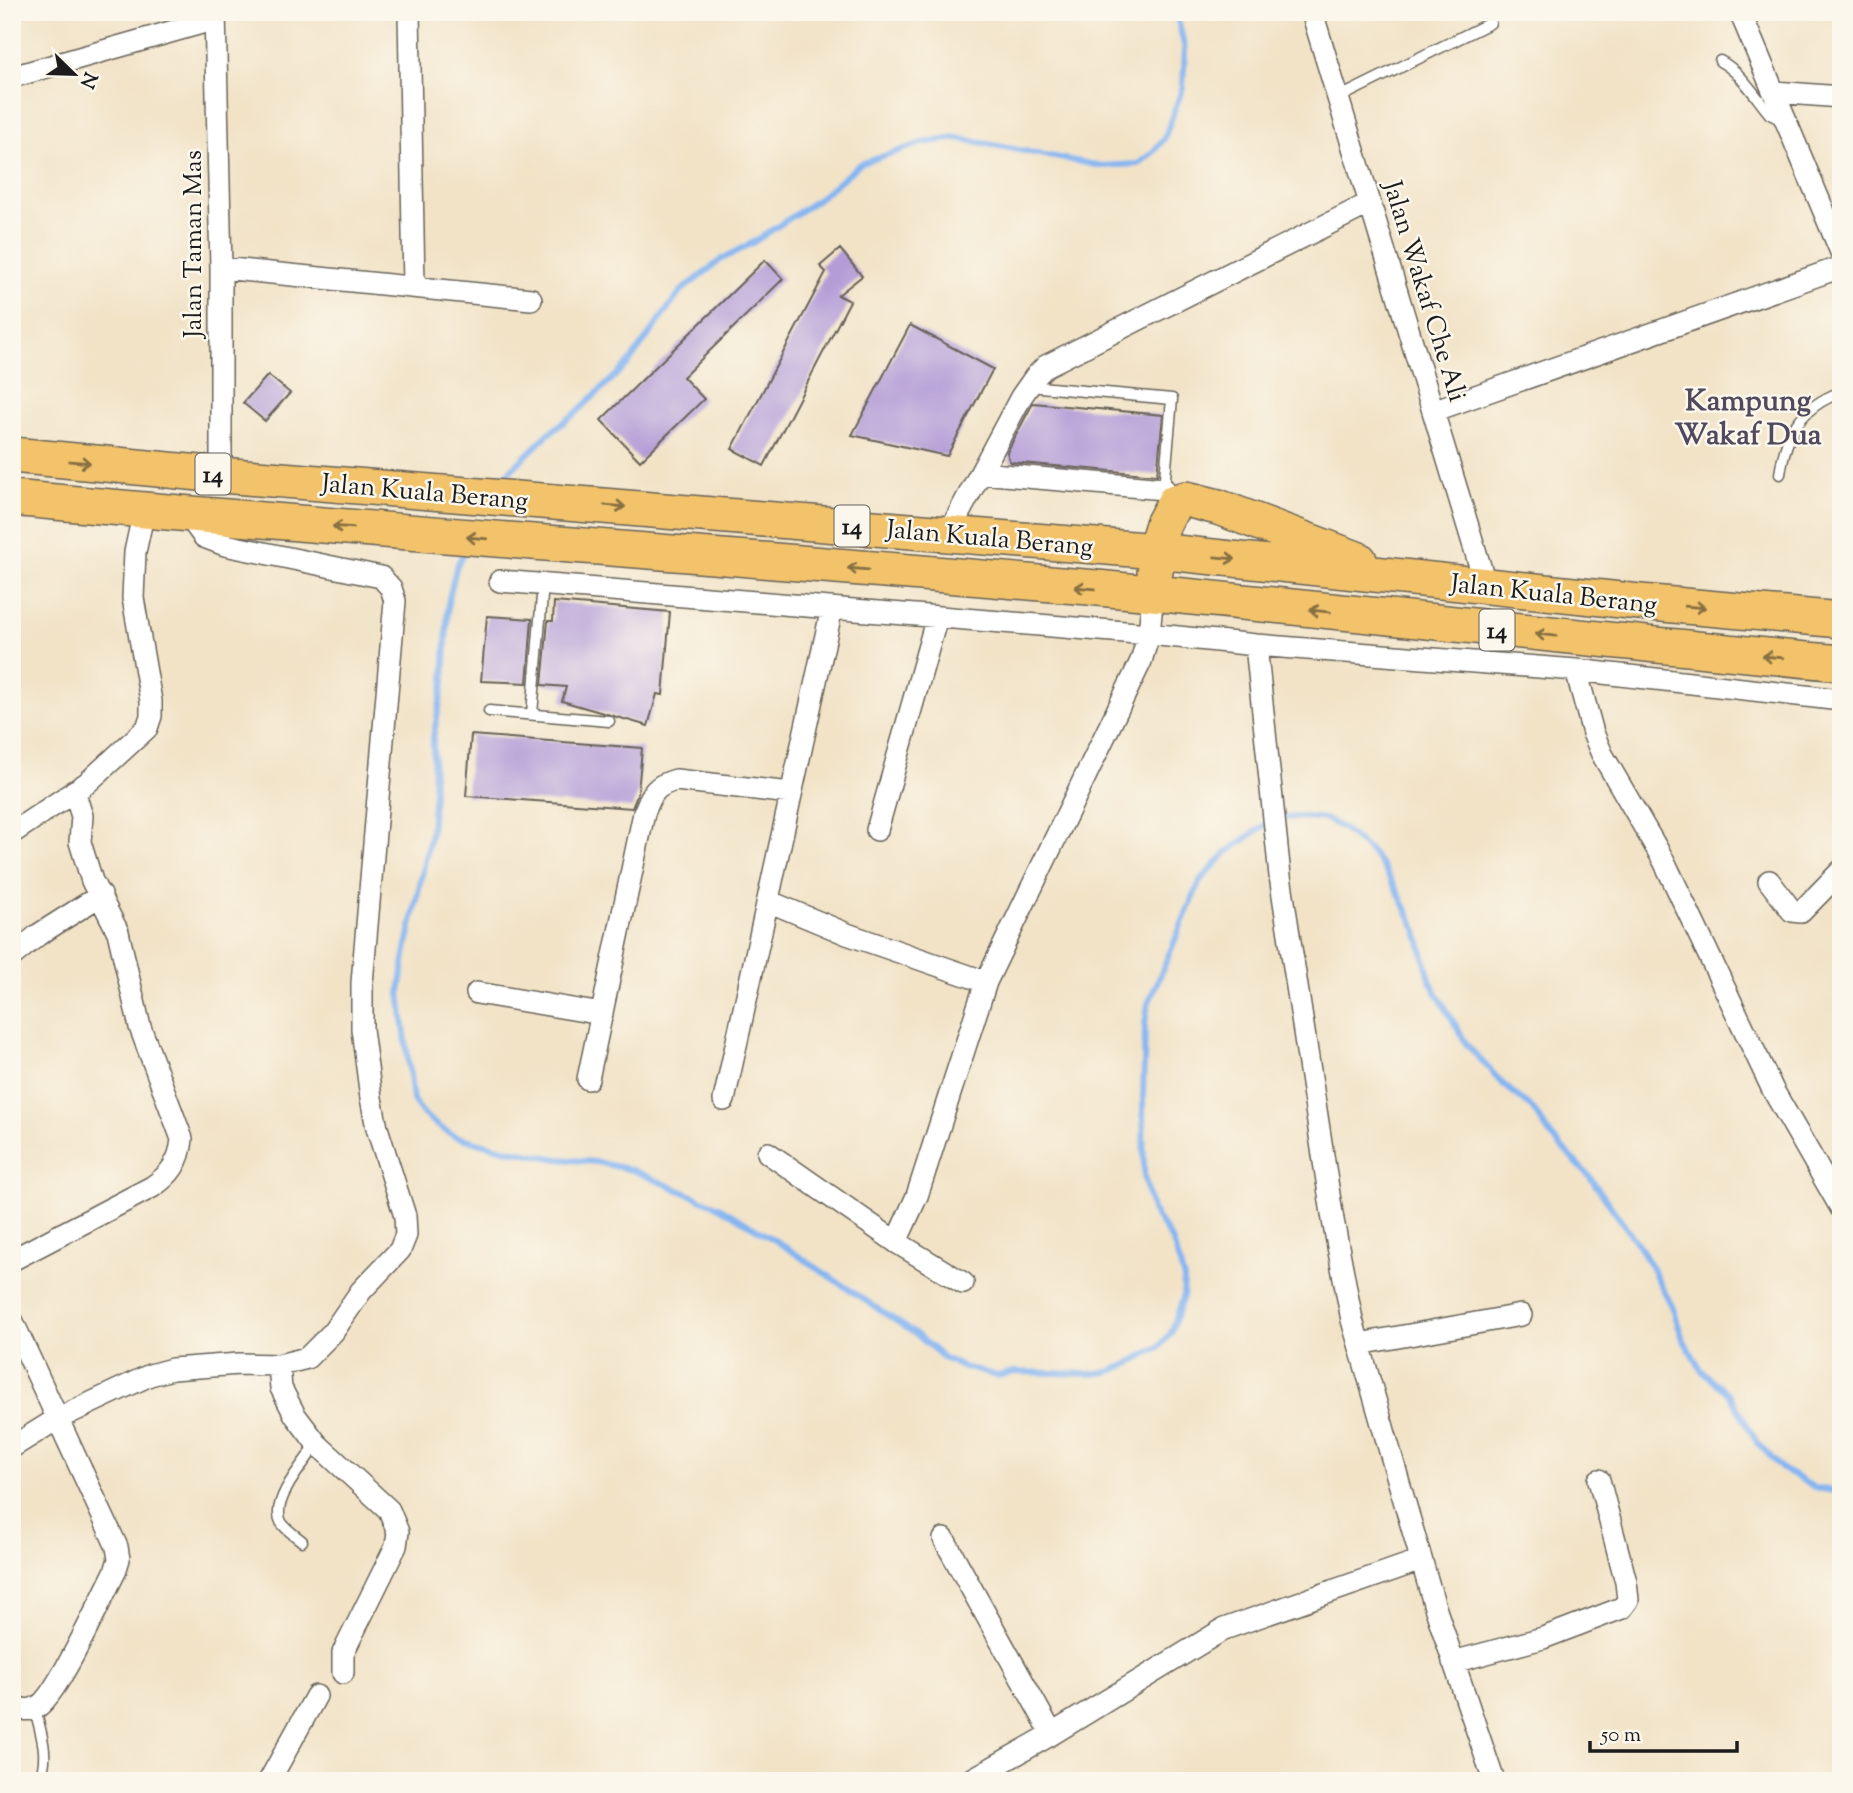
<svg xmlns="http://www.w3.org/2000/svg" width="1853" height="1793" viewBox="0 0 1853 1793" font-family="'Sorts Mill Goudy',serif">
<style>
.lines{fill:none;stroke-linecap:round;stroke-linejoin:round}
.stream{stroke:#85b5f1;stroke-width:6}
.building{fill:#b49cd7}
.service-casing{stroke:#676258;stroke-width:13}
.minor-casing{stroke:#676258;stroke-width:24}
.trunk-casing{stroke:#676258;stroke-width:38}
.service{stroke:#fff;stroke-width:10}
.minor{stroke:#fff;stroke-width:21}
.trunk{stroke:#f2c36a;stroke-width:35}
.oneway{stroke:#877043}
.labels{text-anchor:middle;stroke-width:5;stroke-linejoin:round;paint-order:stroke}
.shield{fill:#fbf7ec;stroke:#5f5e5a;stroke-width:2}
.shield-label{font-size:24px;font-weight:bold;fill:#1c1c1c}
.street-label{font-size:26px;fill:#1c1c1c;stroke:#fbf7ec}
.quarter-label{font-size:30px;font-weight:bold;fill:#51495d;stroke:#fbf7ec}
</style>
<rect width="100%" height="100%" fill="#fbf7ec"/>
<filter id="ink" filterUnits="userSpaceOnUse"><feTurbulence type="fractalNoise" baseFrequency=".0143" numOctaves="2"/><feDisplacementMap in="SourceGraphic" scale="14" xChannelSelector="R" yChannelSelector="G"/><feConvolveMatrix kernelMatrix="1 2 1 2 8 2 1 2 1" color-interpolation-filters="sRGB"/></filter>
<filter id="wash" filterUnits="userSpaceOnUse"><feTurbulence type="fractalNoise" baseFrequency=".00686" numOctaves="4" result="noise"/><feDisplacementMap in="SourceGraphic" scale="28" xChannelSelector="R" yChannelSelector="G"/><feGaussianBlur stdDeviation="1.57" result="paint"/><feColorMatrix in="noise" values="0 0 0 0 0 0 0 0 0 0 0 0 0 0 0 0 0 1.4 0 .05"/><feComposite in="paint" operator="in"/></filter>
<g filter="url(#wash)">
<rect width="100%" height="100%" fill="#f2e3c7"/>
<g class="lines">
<!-- stream -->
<path class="stream" d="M499,485L506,475L548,434L576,413L628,364L680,292L722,259L754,242L817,200L860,164L922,143L957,138L1101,166L1138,164L1152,153L1164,139L1183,87L1185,49L1176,12
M466,546L456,568L448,603L444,682L433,738L434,793L431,832L405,955L400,993L413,1100L424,1115L438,1126L454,1136L504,1149L558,1159L596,1162L632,1170L719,1207L781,1244L917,1335L944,1358L960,1366L997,1376L1015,1372L1089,1374L1108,1372L1126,1365L1159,1347L1171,1333L1183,1298L1184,1279L1173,1242L1152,1210L1144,1175L1143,1098L1145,1024L1148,1004L1200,881L1226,853L1269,822
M1279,818L1307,817L1325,819L1342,828L1371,852L1383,867L1401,898L1417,931L1431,983L1467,1045L1504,1085L1532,1108L1552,1137L1589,1176L1642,1250L1672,1306L1683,1339L1702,1371L1729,1394L1757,1442L1782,1469L1815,1488L1841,1492"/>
</g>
<g id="blocks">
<!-- building -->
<path class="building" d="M840,249L862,276L838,295L850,301L764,466L732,449L826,272L820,266Z
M765,260L783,279L683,377L704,399L640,461L601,420Z
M910,325L993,369L947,456L852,435Z
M268,375L290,393L265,421L243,403Z
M1033,403L1163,415L1157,475L1010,462L1007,452Z
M554,602L670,612L663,695L657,694L648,726L562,701L566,687L542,685L548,621H553Z
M487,616L532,619L527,683L481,681Z
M471,735L642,748L638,793L632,808L466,796Z"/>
</g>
</g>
<g filter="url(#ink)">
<use href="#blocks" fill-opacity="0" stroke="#676258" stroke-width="2"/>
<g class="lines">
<defs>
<path id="service" d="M1720,61C1742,73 1754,95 1770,114L1776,117H1784
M1338,98L1490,23
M1029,386L1172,399L1164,489
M1780,474C1786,432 1801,407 1841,392
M489,711L609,721
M532,714L543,584
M302,1541C296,1536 285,1529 281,1522C270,1501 305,1462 317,1444
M35,1709C41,1734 50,1756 39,1781"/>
<path id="minor" d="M215,12L221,268V475
M409,12L414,287
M1312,12L1486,586
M1740,12L1841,252
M12,77L216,19
M1774,92L1841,97
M221,268L531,299
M1433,411L1841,267
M981,473L1164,489L1175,502
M948,534L1021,397L1035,377L1046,366L1370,203
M500,581L1149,634L1256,645L1576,670L1841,700
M1256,645L1280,876L1333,1220L1352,1320L1435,1607L1494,1781
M1576,670L1593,733L1602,754L1664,861L1773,1090L1841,1208
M877,830L937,617
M12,833L87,783L147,728L151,716V701L133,598L135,552L144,511
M1769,881L1792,911L1801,912L1841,871
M768,901L847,934L986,982
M12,956L38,935L101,895
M477,993L602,1014
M588,1079L644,813C652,793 654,786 676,780L791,793
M724,1100L832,608
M768,1153L896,1242L963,1283
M896,1242L917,1196L986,982L1141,661L1149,634L1153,593
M12,1260L152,1187C170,1175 180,1162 182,1139L140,1027L118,932L92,881L80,842L82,816L74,791
M12,1320L117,1547L119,1559L115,1572C102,1597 56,1698 37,1707C28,1712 21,1709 12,1705
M1359,1344L1521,1315
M279,1365L281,1388L295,1415L317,1444L389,1510L398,1532L396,1546L343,1653V1673
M12,1447L57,1419L150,1375L172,1369L239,1364L279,1365L307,1358L333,1332L361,1291L400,1250L406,1235L405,1216L377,1128L371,1098L362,1029V983L395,601L391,588L381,577L225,545L204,537L187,514
M944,1539L1052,1734
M1453,1662L1543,1638L1622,1608L1628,1600L1626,1582L1599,1480
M269,1781L316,1696
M969,1781L1052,1734L1224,1629L1421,1560"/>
<path id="trunk" d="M12,455L221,475L1157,551L1640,602L1841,620
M12,498C392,534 773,558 1152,593C1382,615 1611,642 1841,663
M1155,572L1159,537L1163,524L1175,502L1186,499L1218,507L1359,560"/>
</defs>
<!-- service casing -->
<use href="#service" class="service-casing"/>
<!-- minor casing -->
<use href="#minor" class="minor-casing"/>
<!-- trunk casing -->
<use href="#trunk" class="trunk-casing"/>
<!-- service -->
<use href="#service" class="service"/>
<!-- minor -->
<use href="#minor" class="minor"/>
<!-- trunk -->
<use href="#trunk" class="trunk"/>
</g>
<!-- one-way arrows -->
<defs><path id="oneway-shaft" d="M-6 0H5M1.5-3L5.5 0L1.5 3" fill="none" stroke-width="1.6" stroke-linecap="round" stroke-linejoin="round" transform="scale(1.75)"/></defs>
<g class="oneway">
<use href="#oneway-shaft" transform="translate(80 462) rotate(5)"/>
<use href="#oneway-shaft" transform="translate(615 506) rotate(5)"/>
<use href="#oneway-shaft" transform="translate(343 527) rotate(-176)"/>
<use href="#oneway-shaft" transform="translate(477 538) rotate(-175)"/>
<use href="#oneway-shaft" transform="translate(1225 558) rotate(6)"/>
<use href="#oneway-shaft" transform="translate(858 569) rotate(-175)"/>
<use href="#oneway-shaft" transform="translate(1085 588) rotate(-175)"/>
<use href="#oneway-shaft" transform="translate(1695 607) rotate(5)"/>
<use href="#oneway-shaft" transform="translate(1320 611) rotate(-174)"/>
<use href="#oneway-shaft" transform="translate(1546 635) rotate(-174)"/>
<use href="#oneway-shaft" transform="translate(1773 657) rotate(-175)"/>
</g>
</g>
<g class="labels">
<!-- shield labels -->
<g class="shield">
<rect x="195.5" y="453.5" width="35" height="41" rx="5"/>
<rect x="834.5" y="505.5" width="35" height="41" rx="5"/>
<rect x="1479.5" y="609.5" width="35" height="41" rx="5"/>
</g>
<g class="shield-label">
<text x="213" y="482">14</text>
<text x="852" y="534">14</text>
<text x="1497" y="638">14</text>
</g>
<!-- street labels -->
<g class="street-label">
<text transform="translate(192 244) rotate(-90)" y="9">Jalan Taman Mas</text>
<text transform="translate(1426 291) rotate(73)" y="9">Jalan Wakaf Che Ali</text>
<text transform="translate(425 491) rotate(5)" y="9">Jalan Kuala Berang</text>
<text transform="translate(990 537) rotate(5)" y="9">Jalan Kuala Berang</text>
<text transform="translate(1554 593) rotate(6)" y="9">Jalan Kuala Berang</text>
</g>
<!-- quarter labels -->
<g class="quarter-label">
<text x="1748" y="410">Kampung<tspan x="1748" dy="34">Wakaf Dua</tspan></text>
</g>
</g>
<!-- margin -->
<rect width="1853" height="1793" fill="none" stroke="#fbf7ec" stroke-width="42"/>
<!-- north arrow -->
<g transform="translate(74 74) rotate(113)" stroke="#fbf7ec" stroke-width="5" paint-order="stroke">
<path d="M0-5L12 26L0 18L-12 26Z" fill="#1c1c1c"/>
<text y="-10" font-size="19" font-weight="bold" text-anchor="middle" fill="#1c1c1c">N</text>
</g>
<!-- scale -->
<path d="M1590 1741v10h147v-10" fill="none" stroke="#1c1c1c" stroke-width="3.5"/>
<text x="1601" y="1741" font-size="21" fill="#1c1c1c" stroke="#fbf7ec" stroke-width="5" paint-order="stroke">50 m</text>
</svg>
